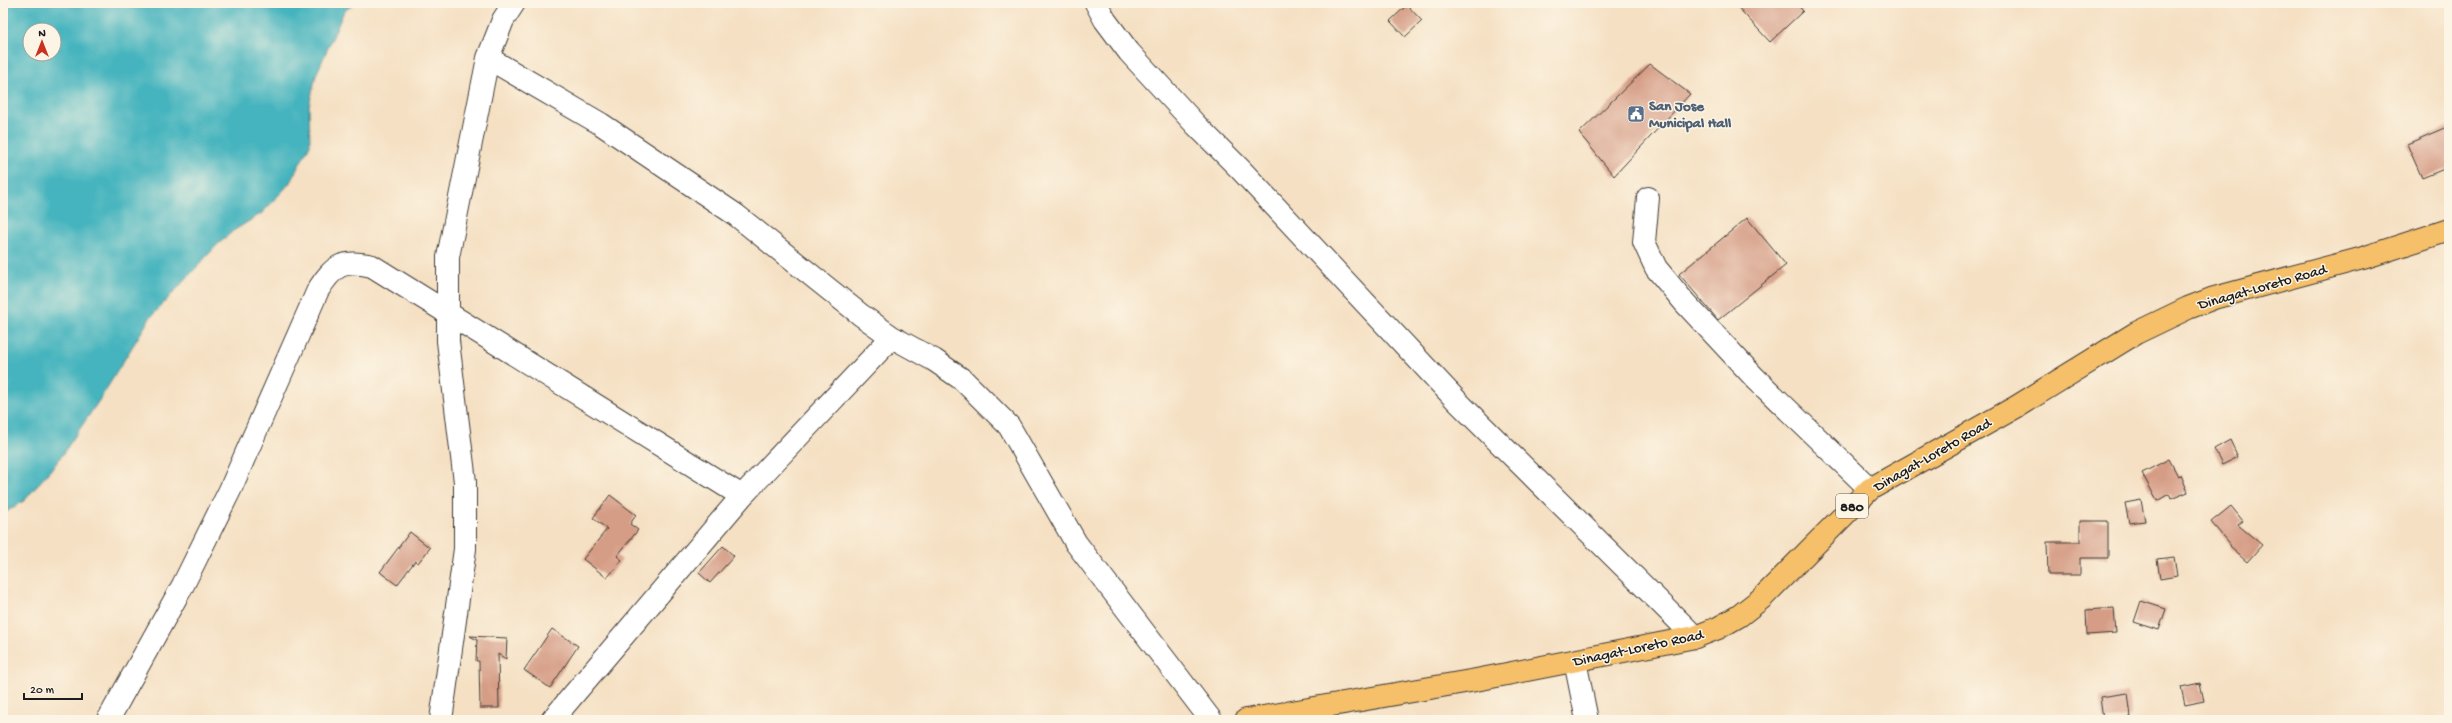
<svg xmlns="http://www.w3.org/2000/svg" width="2452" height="723" viewBox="0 0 2452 723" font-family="'Gochi Hand',sans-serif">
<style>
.water{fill:#45b4be;stroke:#30686d;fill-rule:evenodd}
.building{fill:#d69d86}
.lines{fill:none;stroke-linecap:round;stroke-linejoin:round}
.minor-casing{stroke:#3d3935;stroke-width:24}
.major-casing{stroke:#3d3935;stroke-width:24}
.minor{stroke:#fff;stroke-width:22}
.major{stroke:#f6c06b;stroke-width:22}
.labels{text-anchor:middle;stroke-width:3;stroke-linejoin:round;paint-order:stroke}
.shield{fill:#fcf5e5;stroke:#5f5d58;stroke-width:1}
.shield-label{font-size:14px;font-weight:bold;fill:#1c1c1c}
.service-label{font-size:15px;font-weight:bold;fill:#4e5e75;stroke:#fcf5e5;text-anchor:start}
.street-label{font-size:15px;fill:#1c1c1c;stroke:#fcf5e5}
</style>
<rect width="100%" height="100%" fill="#fcf5e5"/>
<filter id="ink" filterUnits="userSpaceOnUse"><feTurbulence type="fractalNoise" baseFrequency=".025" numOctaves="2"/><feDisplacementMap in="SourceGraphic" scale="8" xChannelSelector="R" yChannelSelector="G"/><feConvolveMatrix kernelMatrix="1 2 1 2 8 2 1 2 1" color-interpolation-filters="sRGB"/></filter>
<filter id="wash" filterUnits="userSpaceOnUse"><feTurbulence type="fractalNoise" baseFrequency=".012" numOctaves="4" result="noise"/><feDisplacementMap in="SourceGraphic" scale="16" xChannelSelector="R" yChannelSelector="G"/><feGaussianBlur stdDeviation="0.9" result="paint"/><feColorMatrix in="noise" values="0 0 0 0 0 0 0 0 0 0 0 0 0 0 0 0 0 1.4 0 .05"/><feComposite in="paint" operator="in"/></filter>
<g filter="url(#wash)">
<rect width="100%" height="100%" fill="#f5e0c3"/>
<!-- water -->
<path class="water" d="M3,3H356L344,11L316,75L309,106L310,145L289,184L262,213L233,231L216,246L150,318L102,396L58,461L25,500L3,514ZM30,30H54V54H30Z"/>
<g id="blocks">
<!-- building -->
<path class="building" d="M1734,3H1796L1803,11L1770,42Z
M1407,5L1422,21L1405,37L1390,21Z
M1650,64L1690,94L1614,176L1579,133Z
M2449,126V167L2422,178L2407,144Z
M1747,218L1786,265L1718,320L1679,274Z
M2230,440L2238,457L2222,465L2214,449Z
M2169,459L2178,476L2181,475L2188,492L2171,499L2169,494L2157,501L2142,473Z
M610,495L636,515L630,524L638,530L617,556L622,560L607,578L583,559L607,529L593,518Z
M2141,500L2145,521L2129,523L2125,503Z
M2231,506L2243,521L2238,525L2262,545L2247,562L2230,547L2231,546L2211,522Z
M2080,521H2108V558H2080V575H2048L2047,542H2080Z
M410,532L430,548L418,563L415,561L397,585L380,572Z
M723,546L734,556L710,583L699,573Z
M2174,557L2177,576L2160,579L2157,559Z
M2141,601L2166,609L2159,630L2134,622Z
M2114,608L2116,633L2087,635L2086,610Z
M552,629L578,646L550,688L524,670Z
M470,636L507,638L506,659L498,654L499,708H480L479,661H476L477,640Z
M2200,683L2204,701L2185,705L2181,687Z
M2128,693L2131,717L2103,720L2100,697Z"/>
</g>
</g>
<g filter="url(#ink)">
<use href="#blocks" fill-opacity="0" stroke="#3d3935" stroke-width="1"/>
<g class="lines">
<defs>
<path id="minor" d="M1096,3L1105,20L1129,52L1196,125L1241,170L1457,401L1695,637
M1648,198L1644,242L1656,268L1685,303L1755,378L1870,489
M892,337L934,360L963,380L1009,426L1076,543L1211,720
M1575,661L1587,720
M108,720L183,585L230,490L318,290C334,265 343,259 372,266L742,496L892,337L861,315L736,215L601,124L488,58
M441,720L465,549V482L448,341V257L488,58L503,20L514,3
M552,720L742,496"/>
<path id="major" d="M1246,720L1476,680L1695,637L1718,628L1739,616L1762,598L1870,489L2016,407L2136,333L2188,308L2214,298L2363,258L2449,230"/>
</defs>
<!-- minor casing -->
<use href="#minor" class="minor-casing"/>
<!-- major casing -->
<use href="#major" class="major-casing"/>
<!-- minor -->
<use href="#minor" class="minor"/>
<!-- major -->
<use href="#major" class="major"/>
</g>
</g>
<!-- icons -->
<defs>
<symbol id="civic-square" viewBox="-11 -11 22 22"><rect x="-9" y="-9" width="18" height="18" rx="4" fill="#5c6f8a" stroke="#fcf5e5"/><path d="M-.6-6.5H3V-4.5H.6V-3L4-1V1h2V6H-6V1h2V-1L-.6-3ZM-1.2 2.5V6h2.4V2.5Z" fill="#fff"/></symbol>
</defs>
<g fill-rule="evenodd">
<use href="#civic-square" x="1626" y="104" width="20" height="20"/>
</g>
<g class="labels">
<!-- shield labels -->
<rect class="shield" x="1836" y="494" width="32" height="24" rx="3"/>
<g class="shield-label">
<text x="1852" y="511">880</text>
</g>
<!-- service labels -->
<g class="service-label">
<text x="1649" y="110">San Jose<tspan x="1649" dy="17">Municipal Hall</tspan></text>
</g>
<!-- street labels -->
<g class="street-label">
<text transform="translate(2262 286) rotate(-16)" y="5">Dinagat-Loreto Road</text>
<text transform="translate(1932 454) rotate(-30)" y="5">Dinagat-Loreto Road</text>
<text transform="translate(1638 647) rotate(-12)" y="5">Dinagat-Loreto Road</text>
</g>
</g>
<!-- margin -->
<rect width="2452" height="723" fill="none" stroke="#fcf5e5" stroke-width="16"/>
<!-- north arrow -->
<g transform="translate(42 42)"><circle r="19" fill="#fcf5e5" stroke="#a29e95"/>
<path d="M0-3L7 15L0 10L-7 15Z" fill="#c8321e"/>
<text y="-6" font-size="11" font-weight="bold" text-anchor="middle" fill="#1c1c1c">N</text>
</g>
<!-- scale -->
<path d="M24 693v6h58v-6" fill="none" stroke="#1c1c1c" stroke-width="2"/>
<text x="30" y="693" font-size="12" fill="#1c1c1c" stroke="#fcf5e5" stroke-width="3" paint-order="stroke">20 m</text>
</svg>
